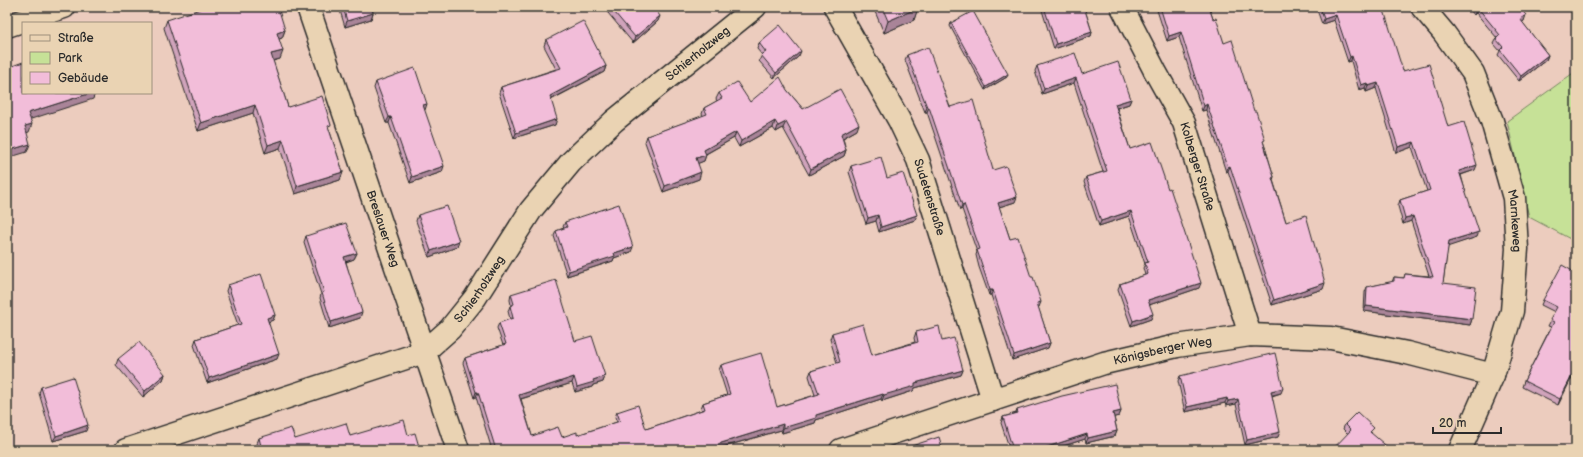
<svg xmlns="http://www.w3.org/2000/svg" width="1583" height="457" viewBox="0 0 1583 457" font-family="'Balsamiq Sans',sans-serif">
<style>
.green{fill:#c6e197;stroke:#788661}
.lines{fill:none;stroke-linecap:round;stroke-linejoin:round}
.minor-casing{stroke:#2b2b2b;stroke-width:25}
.minor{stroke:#ead3b3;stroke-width:22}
.wall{fill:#d0a3bb;stroke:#2b2b2b}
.shaded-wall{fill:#a98498;stroke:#2b2b2b}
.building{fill:#f2bdd9;stroke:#2b2b2b}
.labels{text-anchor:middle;stroke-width:3;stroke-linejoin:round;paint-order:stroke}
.street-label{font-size:12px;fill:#2b2b2b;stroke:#ead3b3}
</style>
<rect width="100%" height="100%" fill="#ecccbe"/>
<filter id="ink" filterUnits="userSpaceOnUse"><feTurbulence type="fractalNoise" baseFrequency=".025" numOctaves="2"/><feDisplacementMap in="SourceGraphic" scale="8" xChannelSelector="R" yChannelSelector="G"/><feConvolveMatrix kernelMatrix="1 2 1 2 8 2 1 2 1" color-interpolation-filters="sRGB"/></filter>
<g filter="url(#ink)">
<!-- green -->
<path class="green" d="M1576,71V242L1529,217L1507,121Z"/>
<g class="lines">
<defs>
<g id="minor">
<path id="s1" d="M308,7L458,450"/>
<path id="s2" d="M835,7L899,120L918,160L993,400"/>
<path id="s3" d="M1122,7L1155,71L1184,123L1250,335"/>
<path id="s4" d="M1422,7L1444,33L1473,73L1492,121L1514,198L1517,249L1512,311L1493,375L1460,450"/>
<path d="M7,26L64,7"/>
<path id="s5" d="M126,450L424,352L450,329L475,298L531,210L571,162L614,121L755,7"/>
<path id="s6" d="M841,450L1104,363L1177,346L1250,335L1331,338L1407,353L1493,375"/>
</g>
</defs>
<!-- minor casing -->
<use href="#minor" class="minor-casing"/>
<!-- minor -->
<use href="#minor" class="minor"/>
</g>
<!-- wall -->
<path class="wall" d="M339,7H372L373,13L371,19L345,27Z
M603,7H653L658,21L633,43Z
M873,7H918L914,20L884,33Z
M1041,7H1084L1092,32L1091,36L1054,49Z
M1156,7H1209L1213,19L1224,43L1264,144L1274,177L1273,180L1286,222L1323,289L1272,305L1228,171L1226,172L1206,110L1202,111L1179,37L1167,41Z
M1316,7H1345L1346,9L1403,71L1448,127L1475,170L1461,175L1477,237L1448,246L1443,283L1472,319L1470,325L1364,311L1365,292L1367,287L1392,282L1394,277L1404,278L1405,274L1429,276L1411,221L1403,224L1398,206L1400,200L1427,191L1412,147L1396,153L1376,88L1366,92L1365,88L1359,90L1351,61L1348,62L1334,20L1322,24Z
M1468,7H1521L1520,8L1524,21L1522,22L1548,55L1546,60L1519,81L1498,55L1500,51L1494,44L1497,38L1476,13L1474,15Z
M167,20L285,30L282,38L279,39L280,59L273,61L288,107L329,129L343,172L340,180L295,194L280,148L265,153L253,113L198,131L164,28Z
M951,23L1007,77L985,90L950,26Z
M546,40L606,66L604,72L551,100L555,125L514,138L499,93L501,87L556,69L544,46Z
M759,43L799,56L774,78L759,61L762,55L757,49Z
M907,55L950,107L1015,202L999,207L1010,239L1039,307H1038L1050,343L1048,348L1012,360L991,295H989L979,267L976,255L977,252L962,209L960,210L927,112H925L905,60Z
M1037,66L1082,74L1131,99L1129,104L1117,108L1130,149L1199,288L1149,305L1151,319L1131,326L1118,289L1120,284L1145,275L1143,268L1145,264L1129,216L1099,226L1084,182L1086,177L1103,172L1074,83L1042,94L1035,71Z
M376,82L425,110H424L442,172L410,183L389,123H386L374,88Z
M787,90L803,109L857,130L843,138L846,150L844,156L809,175L783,128L776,132L773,128L739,147L734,138L706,154L704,161L698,163L699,179L663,192L645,142L647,136L703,116L702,114L704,108L717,101L716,99L719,93L750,102Z
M851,166L887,178L915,220L879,232L876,221L866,224L849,172Z
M418,215L459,241L457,247L429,257L416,221Z
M565,222L631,252L614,258L613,261L567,276L554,236L556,231L564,228L563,227Z
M306,236L357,253L354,259L346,262L360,318L329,328L320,298L321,294L304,242Z
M1576,273V314L1575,316L1576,317V353L1574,356L1576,357V369L1558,405L1522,387L1524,381L1551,327L1548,326L1555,312L1541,305L1543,300Z
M228,285L275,315L273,320L268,322L277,359L207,383L194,345L196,339L238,325L226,291Z
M511,294L575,341L605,376L603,382L593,385L592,387L575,392L572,383L521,399L532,436L562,437L577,435L617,422L615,417L617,412L646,429L702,410L701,408L703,403L727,395L719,370L721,365L777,407L815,395L809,376L811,371L837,363L830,339L832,333L872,355L915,342L914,338L916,332L942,341L963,370L961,375L915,388L913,391L882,401L881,399L816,420L815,423L782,433L781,430L720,448L719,450H492L476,397L474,398L463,363L465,358L503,345L497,328L499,323L510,319L508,311L510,306L511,305L510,300Z
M118,359L165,374L163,380L143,397L116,365Z
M1180,376L1281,393L1272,396L1278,437L1245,445L1236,404L1226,406L1225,403L1185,412L1178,381Z
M41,387L86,431L53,441L39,393Z
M1017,410L1121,411L1119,416L1114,417L1117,431L1115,436L1086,443L1085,439L1051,450H1010L1001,423L1003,417L1016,413Z
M1345,424L1372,433H1347L1343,429Z
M408,435L420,450H259L257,443L259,438L295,439L350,436Z"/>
<!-- shaded-wall -->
<path class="shaded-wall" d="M1285,7H1293L1284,10Z
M918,8L914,20L884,33L888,21Z
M1478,8L1476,13L1474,15L1476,10Z
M373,13L371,19L345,27L347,21Z
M1336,15L1334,20L1322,24L1324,19Z
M1526,15L1524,21L1518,25L1520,19Z
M660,16L658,21L633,43L635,37Z
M285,30L282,38L274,41L277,33Z
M1092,32L1091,36L1054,49L1056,44Z
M1181,32L1179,37L1167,41L1169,36Z
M283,51L280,59L268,62L271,54Z
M801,51L799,56L774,78L776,73Z
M1548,55L1546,60L1519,81L1521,76Z
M1352,56L1351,61L1348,62L1350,57Z
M606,66L604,72L548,101L550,96Z
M1008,74L1007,77L985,90L986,87Z
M1076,78L1074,83L1042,94L1044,89Z
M1367,83L1365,88L1359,90L1361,85Z
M1378,83L1376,88L1366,92L1368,86Z
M91,93H95L93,99L25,121L28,113Z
M1131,99L1129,104L1113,109L1115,104Z
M427,104L425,110L421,111L423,105Z
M1207,104L1206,110L1202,111L1204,106Z
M255,105L253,113L198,131L201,123Z
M927,107H929L927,112H925Z
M389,117H391L389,123H386Z
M557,119L555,125L514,138L516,133Z
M775,121L773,128L739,147L741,141Z
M786,122L783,128L776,132L778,126Z
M32,124L29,132L22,134L25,126Z
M859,124L857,130L839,140L841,134Z
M736,132L734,138L702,156L704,150Z
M283,140L280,148L265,153L268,145Z
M1414,142L1412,147L1396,153L1398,147Z
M30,144L27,152L7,158V151Z
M846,150L844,156L809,175L811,169Z
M706,155L704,161L694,165L696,158Z
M1477,165L1475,170L1457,176L1459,171Z
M444,166L442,172L410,183L412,177Z
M1230,166L1228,171L1226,172L1228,167Z
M343,172L340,180L295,194L297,186Z
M701,172L699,179L663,192L665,186Z
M1017,197L1015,202L996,208L998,203Z
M964,204L962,209L960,210L962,205Z
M1131,211L1129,216L1099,226L1101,221Z
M878,215L876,221L866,224L868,218Z
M917,215L915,220L879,232L881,227Z
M1413,216L1411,221L1403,224L1405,218Z
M1479,232L1477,237L1447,247L1449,241Z
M459,241L457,247L429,257L431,251Z
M633,247L631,252L614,258L613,261L567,276L569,271L614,253Z
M357,253L354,259L342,263L344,257Z
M1201,283L1199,288L1146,306L1148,300Z
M1325,283L1323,289L1272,305L1274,300Z
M990,290H993L991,295H989Z
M1041,302L1039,307L1035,308L1037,303Z
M1366,306L1472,319L1470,325L1364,311Z
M362,312L360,318L329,328L331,322Z
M1153,314L1151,319L1131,326L1133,321Z
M275,315L273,320L265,323L267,318Z
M1050,343L1048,348L1012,360L1014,355Z
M279,354L277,359L207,383L209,378Z
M1576,368V369L1558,405L1560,399Z
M963,370L961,375L915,388L913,391L882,401L884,395L915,383Z
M165,374L163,380L143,397L145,391Z
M605,376L603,382L593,385L592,387L575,392L577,387L593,380Z
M574,377L572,383L517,400L519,395Z
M1283,388L1281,393L1269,396L1271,391Z
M476,392H478L476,397L474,398Z
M883,394L881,399L816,420L815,423L782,433L783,428L816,415Z
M1227,398L1225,403L1185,412L1187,407Z
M1238,399L1236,404L1226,406L1228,401Z
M1121,411L1119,416L1111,418L1113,413Z
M783,424L781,430L716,449L718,444Z
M88,425L86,431L53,441L56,436Z
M1117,431L1115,436L1086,443L1088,438Z
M1280,432L1278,437L1245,445L1247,440Z
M1087,434L1085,439L1051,450H1043L1044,448Z"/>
<!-- building -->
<path class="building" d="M206,7H278L285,30L277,33L283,51L271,54L288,107L322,96L331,125L328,126L343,172L297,186L283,140L268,145L255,105L201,123L167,20Z
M343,7H372L373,13L347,21Z
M610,7H653L660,16L635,37Z
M882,7H918V8L888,21Z
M1044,7H1084L1092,32L1056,44Z
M1160,7H1209L1213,19L1216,18L1224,43L1232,40L1254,111H1256L1265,140L1263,141L1274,177L1272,178L1286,222L1306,215L1325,283L1274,300L1230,166L1228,167L1207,104L1204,106L1181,32L1169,36Z
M1320,7H1345L1346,9L1352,7H1383L1403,71L1429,64L1448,127L1464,122L1477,165L1459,171L1479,232L1449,241L1443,283L1476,287L1472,319L1366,306L1367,287L1394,281V277L1404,278L1405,274L1433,277L1413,216L1405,218L1400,200L1430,190L1414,142L1398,147L1378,83L1368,86L1367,83L1361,85L1352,56L1350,57L1336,15L1324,19Z
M1474,7H1519L1526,15L1520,19L1548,55L1521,76L1500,50L1503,47L1496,39L1500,35L1478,8L1476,10Z
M973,11L1008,74L986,87L951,23Z
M583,21L606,66L550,96L557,119L516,133L501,87L561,68L546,40Z
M780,25L801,51L776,73L761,55L766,52L759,43Z
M928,47L950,107L973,100L993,170L1006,166L1017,197L998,203L1010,239L1018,237L1031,277H1033L1041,302L1037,303L1050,343L1014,355L993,290H990L981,262L977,250L980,249L964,204L962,205L929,107H927L907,55Z
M1075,53L1082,74L1118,62L1131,99L1115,104L1130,149L1152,142L1168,189L1170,188L1201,283L1148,300L1153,314L1133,321L1120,284L1148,274L1145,263L1148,262L1131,211L1101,221L1086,177L1107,171L1076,78L1044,89L1037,66Z
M23,62V93H91L28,113L32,124L25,126L30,144L7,151V68Z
M415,68L427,104L423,105L444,166L412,177L391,117H389L376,82Z
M780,77L787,90L803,109L840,89L859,124L841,134L846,150L811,169L786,122L778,126L775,121L741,141L736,132L704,150L706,155L696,158L701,172L665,186L647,136L707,114L704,108L722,98L719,93L737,82L750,102Z
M881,157L887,178L903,173L917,215L881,227L878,215L868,218L851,166Z
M619,204L633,247L614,253L615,256L569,271L556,231L567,227L565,222Z
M447,206L459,241L431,251L418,215Z
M346,223L357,253L344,257L362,312L331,322L322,293L324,292L306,236Z
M1562,265L1576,273V312L1574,316L1576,317V352L1574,356L1576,357V368L1560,399L1524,381L1554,322L1550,320L1557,307L1543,300Z
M261,274L275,315L267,318L279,354L209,378L196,339L241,324L228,285Z
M556,280L575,341L592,336L605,376L593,380L594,382L577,387L574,377L519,395L532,436L558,427L562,437L577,432V435L620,421L617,412L638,405L646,429L705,409L703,403L730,394L721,365L761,353L777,407L819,394L811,371L840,362L832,333L863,324L872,355L918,342L916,332L939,326L942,341L954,338L963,370L915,383V386L884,395L883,394L816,415V418L783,428V424L718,444L720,448L715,450H496L478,392H476L465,358L506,344L499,323L513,318L510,306L514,304L511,294Z
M139,342L165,374L145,391L118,359Z
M1275,353L1283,388L1271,391L1280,432L1247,440L1238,399L1228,401L1227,398L1187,407L1180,376Z
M73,377L88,425L56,436L41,387Z
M1115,384L1121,411L1113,413L1117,431L1088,438L1087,434L1044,448V450H1013L1003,417L1018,413L1017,410L1062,396Z
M1357,412L1374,428L1370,432L1391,450H1332L1351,430L1345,424Z
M404,420L408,435L415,433L420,450H262L259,438L291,428L295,439L346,423L350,436Z
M939,437L943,450H899Z
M1498,447L1505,450H1497Z"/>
</g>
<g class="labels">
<!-- street labels -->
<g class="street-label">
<text dy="4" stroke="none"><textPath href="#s5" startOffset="722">Schierholzweg</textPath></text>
<text dy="4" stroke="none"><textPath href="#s3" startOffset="177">Kolberger Straße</textPath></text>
<text dy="4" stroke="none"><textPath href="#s2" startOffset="213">Sudetenstraße</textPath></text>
<text dy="4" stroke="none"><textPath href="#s4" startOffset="238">Marnkeweg</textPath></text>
<text dy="4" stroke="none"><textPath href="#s1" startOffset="234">Breslauer Weg</textPath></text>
<text dy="4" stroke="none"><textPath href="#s5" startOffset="398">Schierholzweg</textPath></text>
<text dy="4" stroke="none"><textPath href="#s6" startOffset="337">Königsberger Weg</textPath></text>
</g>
</g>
<!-- margin -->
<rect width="1583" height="457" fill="none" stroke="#ead3b3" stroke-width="24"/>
<rect x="12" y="12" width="1559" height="433" fill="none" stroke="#2b2b2b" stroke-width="1.5" filter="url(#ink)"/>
<!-- legend -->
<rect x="22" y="22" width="130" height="72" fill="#ead3b3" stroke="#9e907d"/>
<rect x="30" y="35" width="20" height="6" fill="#ead3b3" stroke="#9e907d"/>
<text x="58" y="42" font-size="12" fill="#2b2b2b">Straße</text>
<rect x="30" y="52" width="20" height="12" fill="#c6e197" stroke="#9e907d"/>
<text x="58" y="62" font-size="12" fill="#2b2b2b">Park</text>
<rect x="30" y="72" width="20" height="12" fill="#f2bdd9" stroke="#9e907d"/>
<text x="58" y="82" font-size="12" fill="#2b2b2b">Gebäude</text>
<!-- scale -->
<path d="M1433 427v6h68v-6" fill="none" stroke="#2b2b2b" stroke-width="2"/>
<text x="1439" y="427" font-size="12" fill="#2b2b2b" stroke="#ead3b3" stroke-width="3" paint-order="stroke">20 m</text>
</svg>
